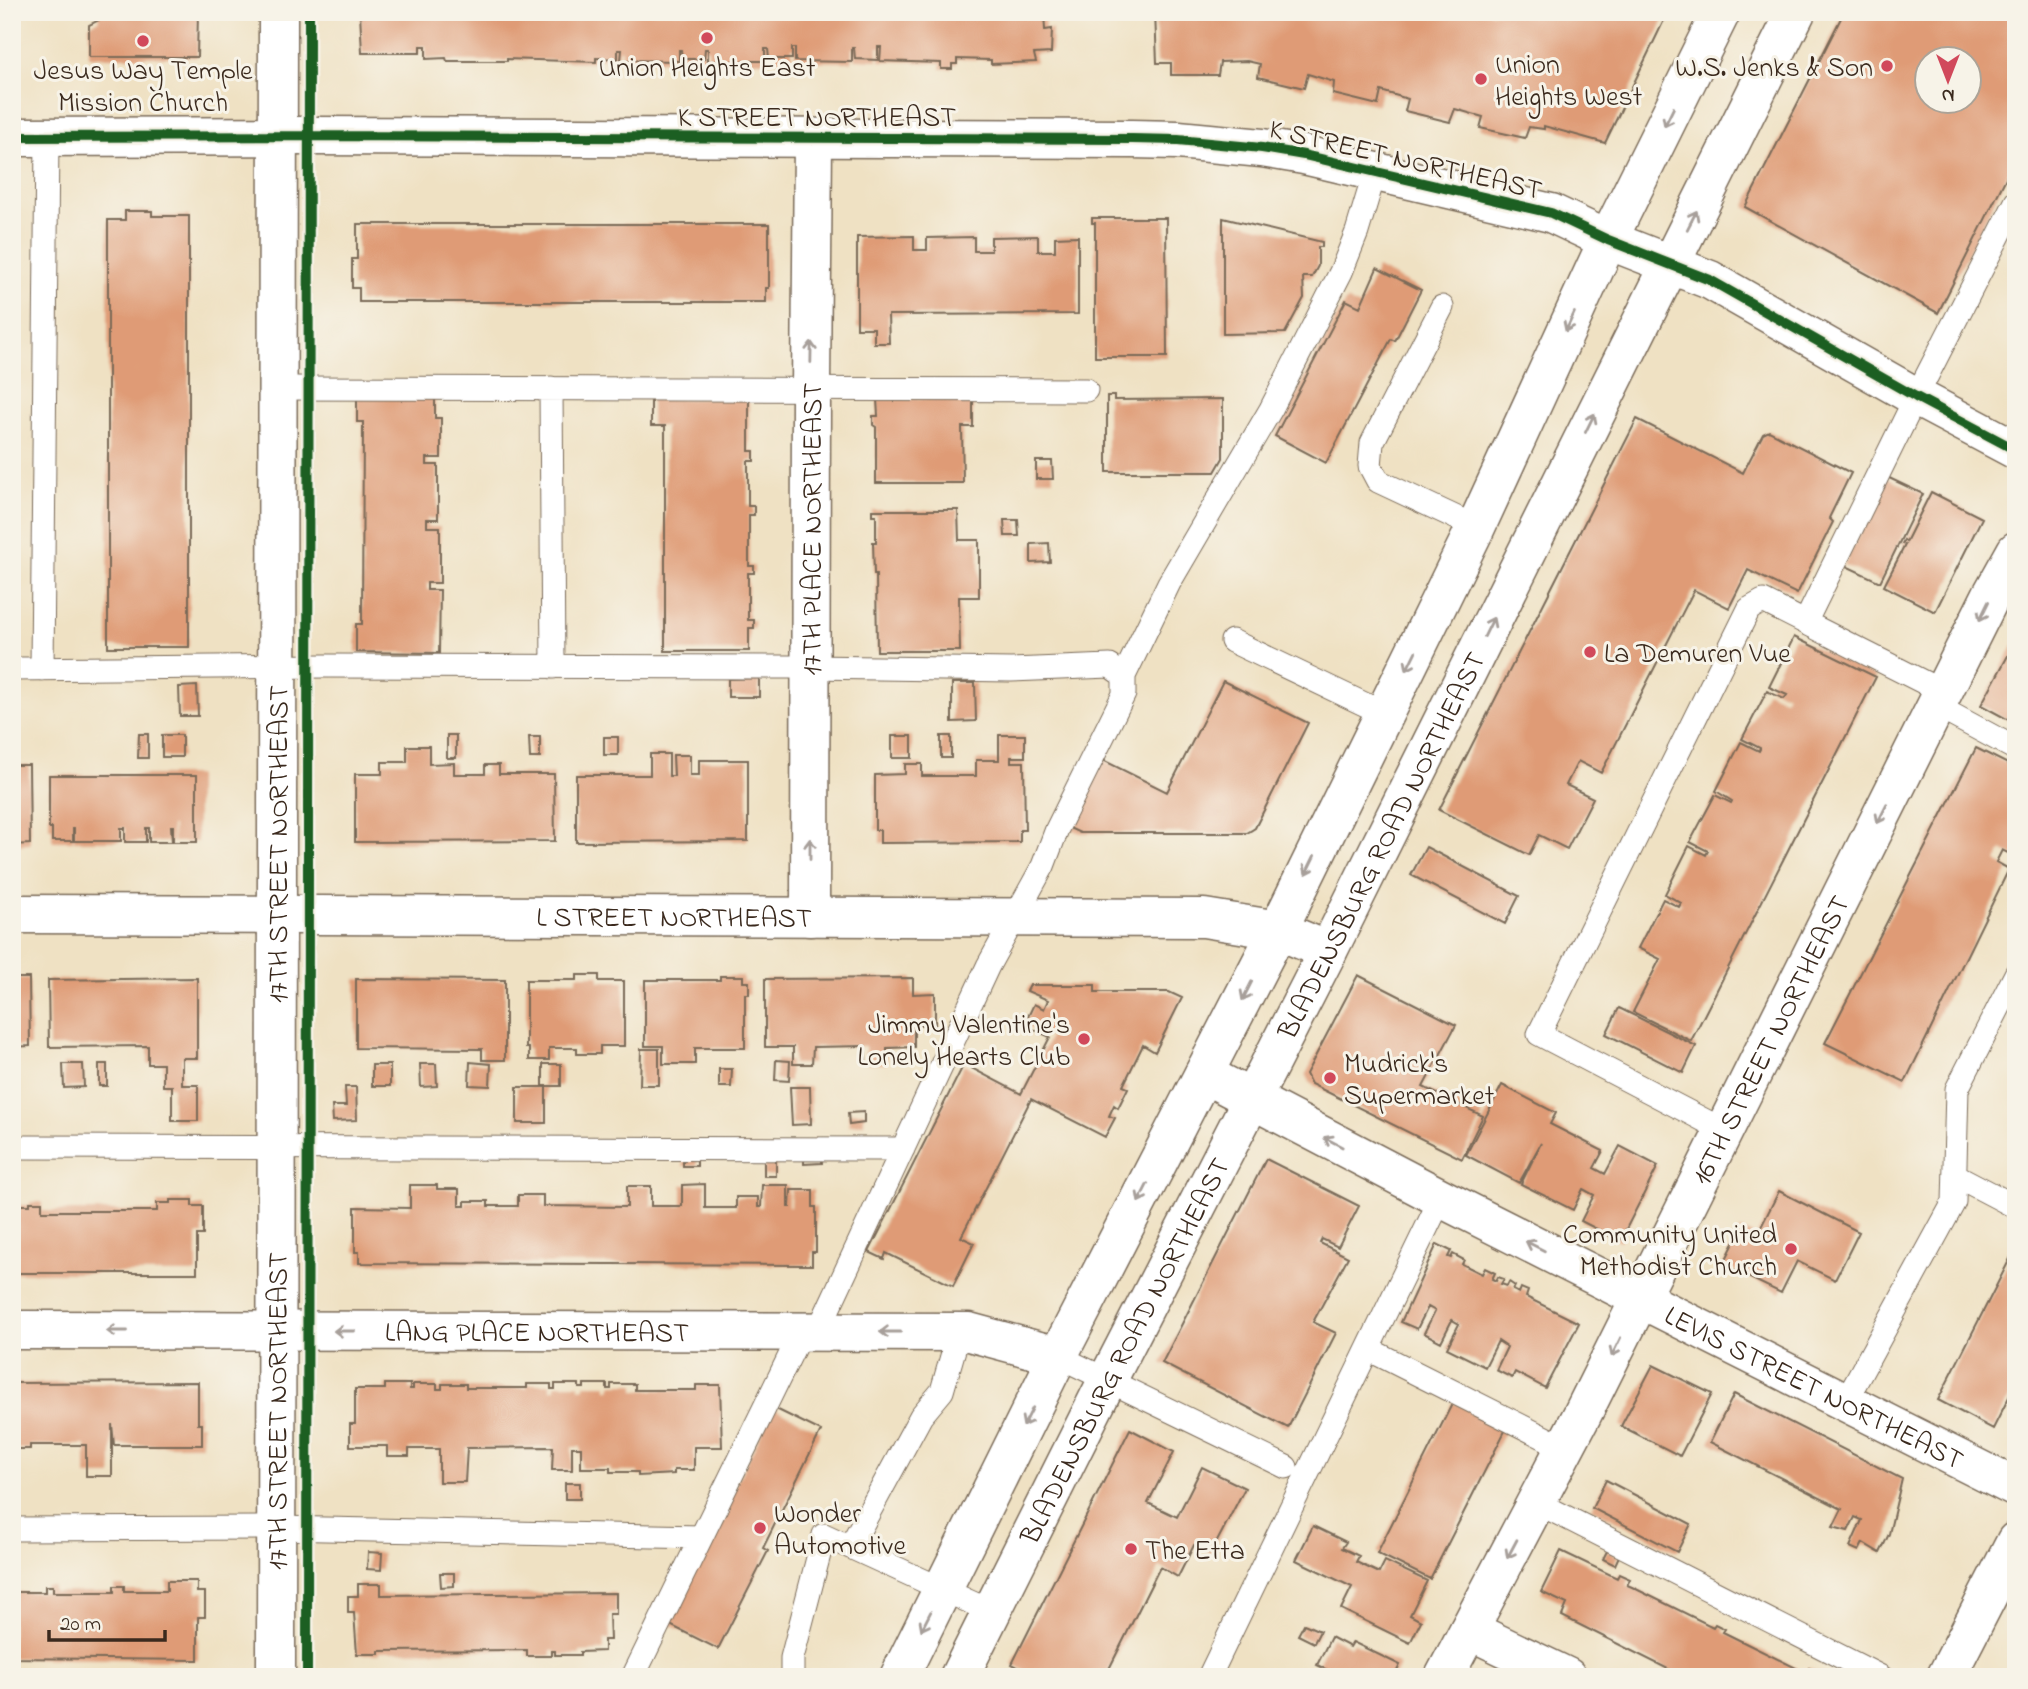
<svg xmlns="http://www.w3.org/2000/svg" width="2028" height="1689" viewBox="0 0 2028 1689" font-family="'Indie Flower',sans-serif">
<style>
.building{fill:#df9b76;fill-rule:evenodd}
.lines{fill:none;stroke-linecap:round;stroke-linejoin:round}
.lane-casing{stroke:#7a6a58;stroke-width:25}
.street-casing{stroke:#7a6a58;stroke-width:41}
.secondary-casing{stroke:#7a6a58;stroke-width:41}
.primary-casing{stroke:#7a6a58;stroke-width:41}
.lane{stroke:#fff;stroke-width:23}
.street{stroke:#fff;stroke-width:38}
.secondary{stroke:#fff;stroke-width:38}
.primary{stroke:#fff;stroke-width:38}
.cycleway-casing{stroke:#f7f3e8;stroke-width:15}
.cycleway{stroke:#1b5e20;stroke-width:10}
.oneway{stroke:#a79f9a}
.poi-dot{fill:#d1495b;stroke:#f7f3e8;stroke-width:2.5}
.labels{text-anchor:middle;stroke-width:6;stroke-linejoin:round;paint-order:stroke}
.poi-label{font-size:28px;fill:#3b2a1e;stroke:#f7f3e8;text-anchor:start}
.street-label{font-size:28px;fill:#3b2a1e;stroke:#f7f3e8}
</style>
<rect width="100%" height="100%" fill="#f7f3e8"/>
<filter id="ink" filterUnits="userSpaceOnUse"><feTurbulence type="fractalNoise" baseFrequency=".0143" numOctaves="2"/><feDisplacementMap in="SourceGraphic" scale="14" xChannelSelector="R" yChannelSelector="G"/><feConvolveMatrix kernelMatrix="1 2 1 2 8 2 1 2 1" color-interpolation-filters="sRGB"/></filter>
<filter id="wash" filterUnits="userSpaceOnUse"><feTurbulence type="fractalNoise" baseFrequency=".00686" numOctaves="4" result="noise"/><feDisplacementMap in="SourceGraphic" scale="28" xChannelSelector="R" yChannelSelector="G"/><feGaussianBlur stdDeviation="1.57" result="paint"/><feColorMatrix in="noise" values="0 0 0 0 0 0 0 0 0 0 0 0 0 0 0 0 0 1.4 0 .05"/><feComposite in="paint" operator="in"/></filter>
<g filter="url(#wash)">
<rect width="100%" height="100%" fill="#efe1c3"/>
<g id="blocks">
<!-- building -->
<path class="building" d="M99,12H198L197,57H89V25L99,20Z
M360,12H1044L1045,30L1052,29L1051,53L1034,54L1036,62L991,64V60L957,59V64H952V69H941V63L880,61L881,47H878V60L855,59L854,48H852V62L795,61V48H792V59H769L768,49H765V61H708V49H705L704,59H682L681,50H679V61L621,60L622,50H618V59L596,58V62L507,59V61H447L446,58L426,59V46H420V53H362Z
M1155,12H1668L1605,143L1544,126V129L1529,127L1525,138L1480,128L1483,117L1455,109L1450,122L1405,111L1408,99L1381,91L1378,105L1333,94L1334,82L1308,74L1304,88L1258,77L1260,64L1247,61L1220,62L1218,75H1171V63H1157Z
M1844,12H2016V158L1938,313L1745,207ZM1926,60H1969V102H1926Z
M125,211H152V216H189V647H108V220H125Z
M1092,218H1166L1167,357H1095V223H1092Z
M1223,218L1322,242V247H1318V266L1312,277H1303L1304,298L1285,333L1223,334Z
M357,224H769V288H766V302H359V288H352V259H357Z
M914,236V250H927V238L974,237V251H991V237L1038,236V251H1055V237L1078,236V314L888,315L889,343H874V328H857V237Z
M1377,268L1421,290L1395,341L1391,339L1326,463L1275,436L1346,300L1360,307Z
M1107,396H1114V400L1223,399V458L1215,472H1107Z
M357,397L435,398V418H441V458H427V465H438V519H427V527H440V583H427V590H440L439,653L356,652V624H362L363,422H357Z
M973,398V427H962L963,483H876V427L873,425V416H878L877,399Z
M651,399H749V451H754V461H748V506H754V515H749V566H754V573H748V620H754V628H749V651H665V426H651Z
M1637,419L1743,473L1763,434L1769,431L1851,473L1829,518L1833,522L1797,594L1748,570L1729,608L1694,590L1601,773L1578,761L1566,785L1593,798L1567,849L1539,835L1529,855L1439,810Z
M1036,461H1052L1053,479H1036Z
M1887,477L1923,494L1880,582L1844,565Z
M1931,492L1982,518L1935,612L1884,586L1905,545L1902,544L1904,540L1906,542Z
M872,510H958L959,540H979V597H959L960,651H877L876,574H874L873,542H876V515H872Z
M1004,520H1018L1019,536H1005Z
M1049,543L1050,562L1031,563V544Z
M1794,637L1876,677L1691,1041L1633,1012L1660,959L1638,948L1663,899L1679,907L1681,903L1665,894L1689,846L1706,855L1708,851L1690,842L1715,795L1731,803L1732,801L1716,791L1741,742L1759,751L1760,749V748L1742,739L1767,691L1784,699L1787,695L1769,687Z
M2016,641V724L1981,705Z
M759,678V697H728V679Z
M1223,681L1308,723L1255,828L1247,833H1080L1067,827L1101,759L1167,792Z
M952,683H975L976,721L952,722Z
M197,686L198,716H180L179,687Z
M139,734H148V758H138Z
M162,735H182V757H162Z
M447,735H456V758H447Z
M999,735H1025V757H1011V762H1024L1025,830H1020V842L880,843V830H875V775L905,774V764H922V776H976V760H999Z
M892,736H912V758H892Z
M941,736H951V758H941Z
M529,737H540V758H530Z
M604,737H618V755H604Z
M407,746H429V764L454,763V774H485V765H499V774H554L555,841L355,842V774H382V762H407Z
M1976,748L2016,768V857L2002,850L1996,862L2009,869L1905,1082L1825,1043Z
M650,754H669V776H674L673,755H690V775H699V760H748V841L576,842V775H650Z
M12,765H29L30,844L12,845Z
M49,775H197V842H173V826H171L172,842H149V828H146V842H125V828H121V841H74V828H73V841H52V828H49Z
M1426,847L1519,896L1505,924L1411,875Z
M577,975H599V981H624V1046H600V1054H577V1048H549V1060H529V1048H526V980H577Z
M1358,975L1456,1025L1423,1087L1483,1116L1462,1159L1311,1084L1306,1074Z
M720,976H743V982H749V994H745V1048H695V1064H663V1046H645V980H720Z
M12,978H29L30,1046L12,1047Z
M197,978V1058H182V1085H198V1121H172V1086H163V1064H148V1046L49,1047L48,980Z
M913,978V994L935,993V1025H914V1047L887,1048V1064H866L865,1046L813,1047L812,1064H793V1047H765V979Z
M356,979L505,980V1060H482V1049L356,1048Z
M1030,985H1095V992H1169L1182,998L1155,1052L1143,1045L1123,1086L1128,1088L1118,1108L1114,1105L1109,1116L1115,1118L1105,1137L1031,1099L961,1237L974,1243L953,1286L886,1253L884,1259L869,1252L964,1064L1021,1094L1050,1037L1024,1025L1034,1004L1044,1009L1048,1000L1027,991Z
M1619,1008L1696,1046L1683,1073L1606,1034Z
M641,1049H659V1085H640Z
M776,1060L790,1061L789,1081L775,1080Z
M470,1062L491,1064L490,1086L469,1085Z
M63,1064H83L84,1087L64,1088Z
M99,1064H107V1086H99Z
M420,1064H436L437,1086L421,1087Z
M543,1064H561V1086H543Z
M372,1065H390V1086H372Z
M12,1068H17V1083H12Z
M719,1069H732L731,1087H719Z
M1502,1085L1556,1113L1550,1124L1603,1151L1594,1168L1605,1174L1620,1146L1658,1166L1620,1241L1581,1221L1594,1195L1583,1189L1573,1210L1521,1184L1541,1143L1519,1183L1466,1155Z
M345,1087H356L357,1120L333,1121L332,1106H346Z
M517,1087H546V1123H517Z
M790,1087H810L811,1124L792,1125Z
M864,1112V1123L849,1125L848,1113Z
M804,1152H822V1163L804,1164Z
M683,1153H697V1166H683Z
M1266,1159L1359,1206L1338,1247L1322,1239L1320,1243L1348,1257L1313,1322L1336,1333L1288,1428L1162,1363Z
M764,1160H776V1176H764Z
M705,1184V1208H736V1197H758V1207H761L762,1185H788V1207H790L791,1190H813V1207H816V1252H812V1265L359,1263V1252H355V1207L410,1208V1185H437V1189H459V1206H465V1201H488V1206H518V1195H543V1206L627,1207V1186H651V1206H682V1185Z
M1779,1191L1859,1232L1835,1280L1797,1261L1781,1293L1723,1265L1741,1229L1756,1237Z
M170,1200H192V1206H203V1235H197V1273H12V1205H30V1202H42V1211H157V1203H170Z
M1437,1244L1451,1251L1448,1257L1451,1258L1453,1254L1464,1260L1462,1264L1482,1274L1485,1268L1495,1273L1492,1279L1496,1281L1498,1277L1504,1279L1501,1284L1507,1286L1509,1282L1515,1286L1513,1290L1519,1293L1521,1288L1528,1291L1526,1297L1579,1323L1545,1388L1515,1372L1512,1378L1496,1370L1507,1347L1498,1341L1485,1367L1447,1348L1459,1324L1452,1320L1441,1342L1424,1333L1435,1311L1428,1307L1417,1329L1401,1322Z
M2016,1247V1383L1993,1429L1938,1400Z
M1653,1365L1712,1394L1680,1456L1621,1426Z
M198,1382V1424H202V1445H114L112,1424V1476H86V1445H30V1449H12V1383Z
M385,1384H410V1389H413V1384H437V1389H442V1384H466V1388H527V1384H551V1389H555V1384H579V1388H584V1384H607V1389H611V1384H635V1390H696V1385H720L722,1447H694V1470H674V1474L638,1476V1472H610V1468H581V1447H572V1470H552L553,1447L467,1448L465,1482H439V1449H409V1456H387V1446H350V1424H355V1389H385Z
M1734,1394L1902,1479L1889,1534L1880,1553L1863,1543L1859,1551L1850,1547L1862,1520L1855,1517L1848,1531L1833,1527L1842,1509L1710,1442Z
M1453,1402L1506,1429L1430,1579L1377,1553Z
M774,1408L821,1431L763,1548L768,1551L718,1649L666,1623Z
M1130,1429L1174,1452L1148,1503L1177,1517L1202,1467L1245,1488L1211,1553L1194,1545L1178,1577L1160,1567L1105,1677H1036L1012,1664Z
M1606,1480L1691,1524L1677,1552L1592,1508Z
M565,1483H580V1499H565Z
M1313,1526L1346,1542L1342,1548L1359,1556L1356,1562L1379,1573L1385,1561L1427,1581L1410,1615L1421,1621L1410,1643L1341,1609L1352,1587L1296,1560Z
M1561,1551L1617,1578L1619,1574L1630,1579L1627,1585L1632,1587L1713,1627L1715,1624L1725,1629L1723,1632L1727,1634L1806,1673L1809,1668L1821,1674L1820,1677H1684L1562,1616L1567,1604L1541,1592Z
M1607,1551L1619,1556L1615,1565L1603,1559Z
M368,1552L382,1553L381,1570L367,1569Z
M440,1573H454V1586L441,1587Z
M167,1581H197V1592H205V1617H198V1660L12,1658V1592H45V1586H53V1592H114V1586H124V1591H167Z
M358,1584H381V1595L616,1593V1614H609L610,1640H604V1651L580,1652V1655H555V1651H551V1656H527V1650L379,1651V1654H357L354,1613H348V1596H358Z
M1304,1624L1320,1631L1314,1643L1298,1635Z
M1331,1637L1350,1647L1353,1642L1400,1665L1394,1677H1335L1336,1674L1317,1665Z"/>
</g>
</g>
<g filter="url(#ink)">
<use href="#blocks" fill-opacity="0" stroke="#7a6a58" stroke-width="2"/>
<g class="lines">
<defs>
<path id="lane" d="M1442,307L1372,443L1370,466L1378,481L1476,527
M277,388L1086,390
M551,388L553,667
M1806,621L1916,397L2016,202
M1232,641L1385,714
M12,669L325,666L811,667L1011,670L1110,666L1124,676V694L1057,829L1043,866L988,966L818,1331
M42,669L47,137
M1124,676L1169,583L1271,409L1341,272L1357,232L1375,172
M1936,706L2016,749
M1723,1130L1539,1034L1749,609L1763,601L1943,692
M12,1147L903,1149
M1955,1175L2016,1207
M1368,1349L1565,1448
M1058,1356L1286,1467
M1845,1402L1954,1202L1957,1089L2016,974
M1536,1502L1881,1677
M12,1529L277,1528L701,1537
M850,1547L921,1416L942,1391L959,1332
M633,1677L802,1331
M792,1677V1658L824,1535L992,1612
M1209,1677L1441,1198"/>
<g id="street">
<path d="M12,137L308,136L1132,139L1178,140L1262,148L1304,155L1551,213L1608,240L1710,280L1916,397L2016,450"/>
<path id="s1" d="M12,914L1204,918L1278,930L1328,951"/>
<path id="s2" d="M810,917L811,389L813,139"/>
<path id="s3" d="M1204,1074L1441,1198L2016,1488"/>
<path id="s4" d="M12,1330L969,1332L1058,1356"/>
<path d="M1469,1630L1567,1677"/>
<path id="s5" d="M1444,1677L1582,1415L1991,596L2016,551"/>
<path d="M1946,1677L2016,1541"/>
</g>
<g id="secondary">
<path id="s6" d="M276,1677L278,12"/>
</g>
<g id="primary">
<path d="M899,1677L1058,1356L1278,930L1476,527L1608,240L1721,12"/>
<path id="s7" d="M959,1677L1107,1381L1328,951L1796,12"/>
</g>
</defs>
<!-- lane casing -->
<use href="#lane" class="lane-casing"/>
<!-- street casing -->
<use href="#street" class="street-casing"/>
<!-- secondary casing -->
<use href="#secondary" class="secondary-casing"/>
<!-- primary casing -->
<use href="#primary" class="primary-casing"/>
<!-- lane -->
<use href="#lane" class="lane"/>
<!-- street -->
<use href="#street" class="street"/>
<!-- secondary -->
<use href="#secondary" class="secondary"/>
<!-- primary -->
<use href="#primary" class="primary"/>
<defs>
<path id="cycleway" d="M12,137L308,136L1132,139L1178,140L1262,148L1304,155L1551,213L1608,240L1710,280L1916,397L2016,450
M307,1677L309,12"/>
</defs>
<!-- cycleway casing -->
<use href="#cycleway" class="cycleway-casing"/>
<!-- cycleway -->
<use href="#cycleway" class="cycleway"/>
</g>
<!-- one-way arrows -->
<defs><path id="oneway-shaft" d="M-6 0H5M1.5-3L5.5 0L1.5 3" fill="none" stroke-width="1.6" stroke-linecap="round" stroke-linejoin="round" transform="scale(1.75)"/></defs>
<g class="oneway">
<use href="#oneway-shaft" transform="translate(1669 117) rotate(116)"/>
<use href="#oneway-shaft" transform="translate(1692 220) rotate(-63)"/>
<use href="#oneway-shaft" transform="translate(1570 322) rotate(115)"/>
<use href="#oneway-shaft" transform="translate(811 352) rotate(-89)"/>
<use href="#oneway-shaft" transform="translate(1590 423) rotate(-64)"/>
<use href="#oneway-shaft" transform="translate(1984 611) rotate(116)"/>
<use href="#oneway-shaft" transform="translate(1489 627) rotate(-64)"/>
<use href="#oneway-shaft" transform="translate(1411 661) rotate(116)"/>
<use href="#oneway-shaft" transform="translate(1882 814) rotate(117)"/>
<use href="#oneway-shaft" transform="translate(810 849) rotate(-90)"/>
<use href="#oneway-shaft" transform="translate(1310 865) rotate(116)"/>
<use href="#oneway-shaft" transform="translate(1247 991) rotate(117)"/>
<use href="#oneway-shaft" transform="translate(1333 1142) rotate(-152)"/>
<use href="#oneway-shaft" transform="translate(1143 1193) rotate(117)"/>
<use href="#oneway-shaft" transform="translate(1535 1246) rotate(-153)"/>
<use href="#oneway-shaft" transform="translate(117 1331) rotate(-180)"/>
<use href="#oneway-shaft" transform="translate(344 1331) rotate(180)"/>
<use href="#oneway-shaft" transform="translate(890 1332) rotate(-180)"/>
<use href="#oneway-shaft" transform="translate(1616 1347) rotate(116)"/>
<use href="#oneway-shaft" transform="translate(1028 1417) rotate(117)"/>
<use href="#oneway-shaft" transform="translate(1512 1549) rotate(118)"/>
<use href="#oneway-shaft" transform="translate(926 1621) rotate(117)"/>
</g>
</g>
<!-- markers -->
<g class="poi-dot">
<circle cx="707" cy="38" r="7"/>
<circle cx="143" cy="41" r="7"/>
<circle cx="1887" cy="66" r="7"/>
<circle cx="1481" cy="79" r="7"/>
<circle cx="1590" cy="652" r="7"/>
<circle cx="1084" cy="1039" r="7"/>
<circle cx="1330" cy="1078" r="7"/>
<circle cx="1791" cy="1249" r="7"/>
<circle cx="760" cy="1528" r="7"/>
<circle cx="1131" cy="1549" r="7"/>
</g>
<g class="labels">
<!-- poi labels -->
<g class="poi-label">
<text x="1495" y="73">Union<tspan x="1495" dy="32">Heights West</tspan></text>
<text x="707" y="76" text-anchor="middle">Union Heights East</text>
<text x="1873" y="76" text-anchor="end">W.S. Jenks &amp; Son</text>
<text x="143" y="79" text-anchor="middle">Jesus Way Temple<tspan x="143" dy="32">Mission Church</tspan></text>
<text x="1604" y="662">La Demuren Vue</text>
<text x="1070" y="1033" text-anchor="end">Jimmy Valentine's<tspan x="1070" dy="32">Lonely Hearts Club</tspan></text>
<text x="1344" y="1072">Mudrick's<tspan x="1344" dy="32">Supermarket</tspan></text>
<text x="1777" y="1243" text-anchor="end">Community United<tspan x="1777" dy="32">Methodist Church</tspan></text>
<text x="774" y="1522">Wonder<tspan x="774" dy="32">Automotive</tspan></text>
<text x="1145" y="1559">The Etta</text>
</g>
<!-- street labels -->
<g class="street-label">
<text x="817" y="126">K STREET NORTHEAST</text>
<text transform="translate(1406 158) rotate(13)" y="10">K STREET NORTHEAST</text>
<text dy="10" stroke="none"><textPath href="#s2" startOffset="388">17TH PLACE NORTHEAST</textPath></text>
<text dy="10" stroke="none"><textPath href="#s6" startOffset="833">17TH STREET NORTHEAST</textPath></text>
<text dy="10" stroke="none"><textPath href="#s7" startOffset="933">BLADENSBURG ROAD NORTHEAST</textPath></text>
<text dy="10" stroke="none"><textPath href="#s1" startOffset="662">L STREET NORTHEAST</textPath></text>
<text dy="10" stroke="none"><textPath href="#s5" startOffset="716">16TH STREET NORTHEAST</textPath></text>
<text dy="10" stroke="none"><textPath href="#s4" startOffset="525">LANG PLACE NORTHEAST</textPath></text>
<text dy="10" stroke="none"><textPath href="#s7" startOffset="366">BLADENSBURG ROAD NORTHEAST</textPath></text>
<text dy="10" stroke="none"><textPath href="#s3" startOffset="686">LEVIS STREET NORTHEAST</textPath></text>
<text dy="10" stroke="none"><textPath href="#s6" startOffset="266">17TH STREET NORTHEAST</textPath></text>
</g>
</g>
<!-- margin -->
<rect width="2028" height="1689" fill="none" stroke="#f7f3e8" stroke-width="42"/>
<!-- north arrow -->
<g transform="translate(1948 80) rotate(180)"><circle r="33" fill="#f7f3e8" stroke="#aca397" stroke-width="2"/>
<path d="M0-5L12 26L0 18L-12 26Z" fill="#d1495b"/>
<text y="-10" font-size="19" font-weight="bold" text-anchor="middle" fill="#3b2a1e">N</text>
</g>
<!-- scale -->
<path d="M49 1630v10h116v-10" fill="none" stroke="#3b2a1e" stroke-width="3.5"/>
<text x="60" y="1630" font-size="21" fill="#3b2a1e" stroke="#f7f3e8" stroke-width="5" paint-order="stroke">20 m</text>
</svg>
